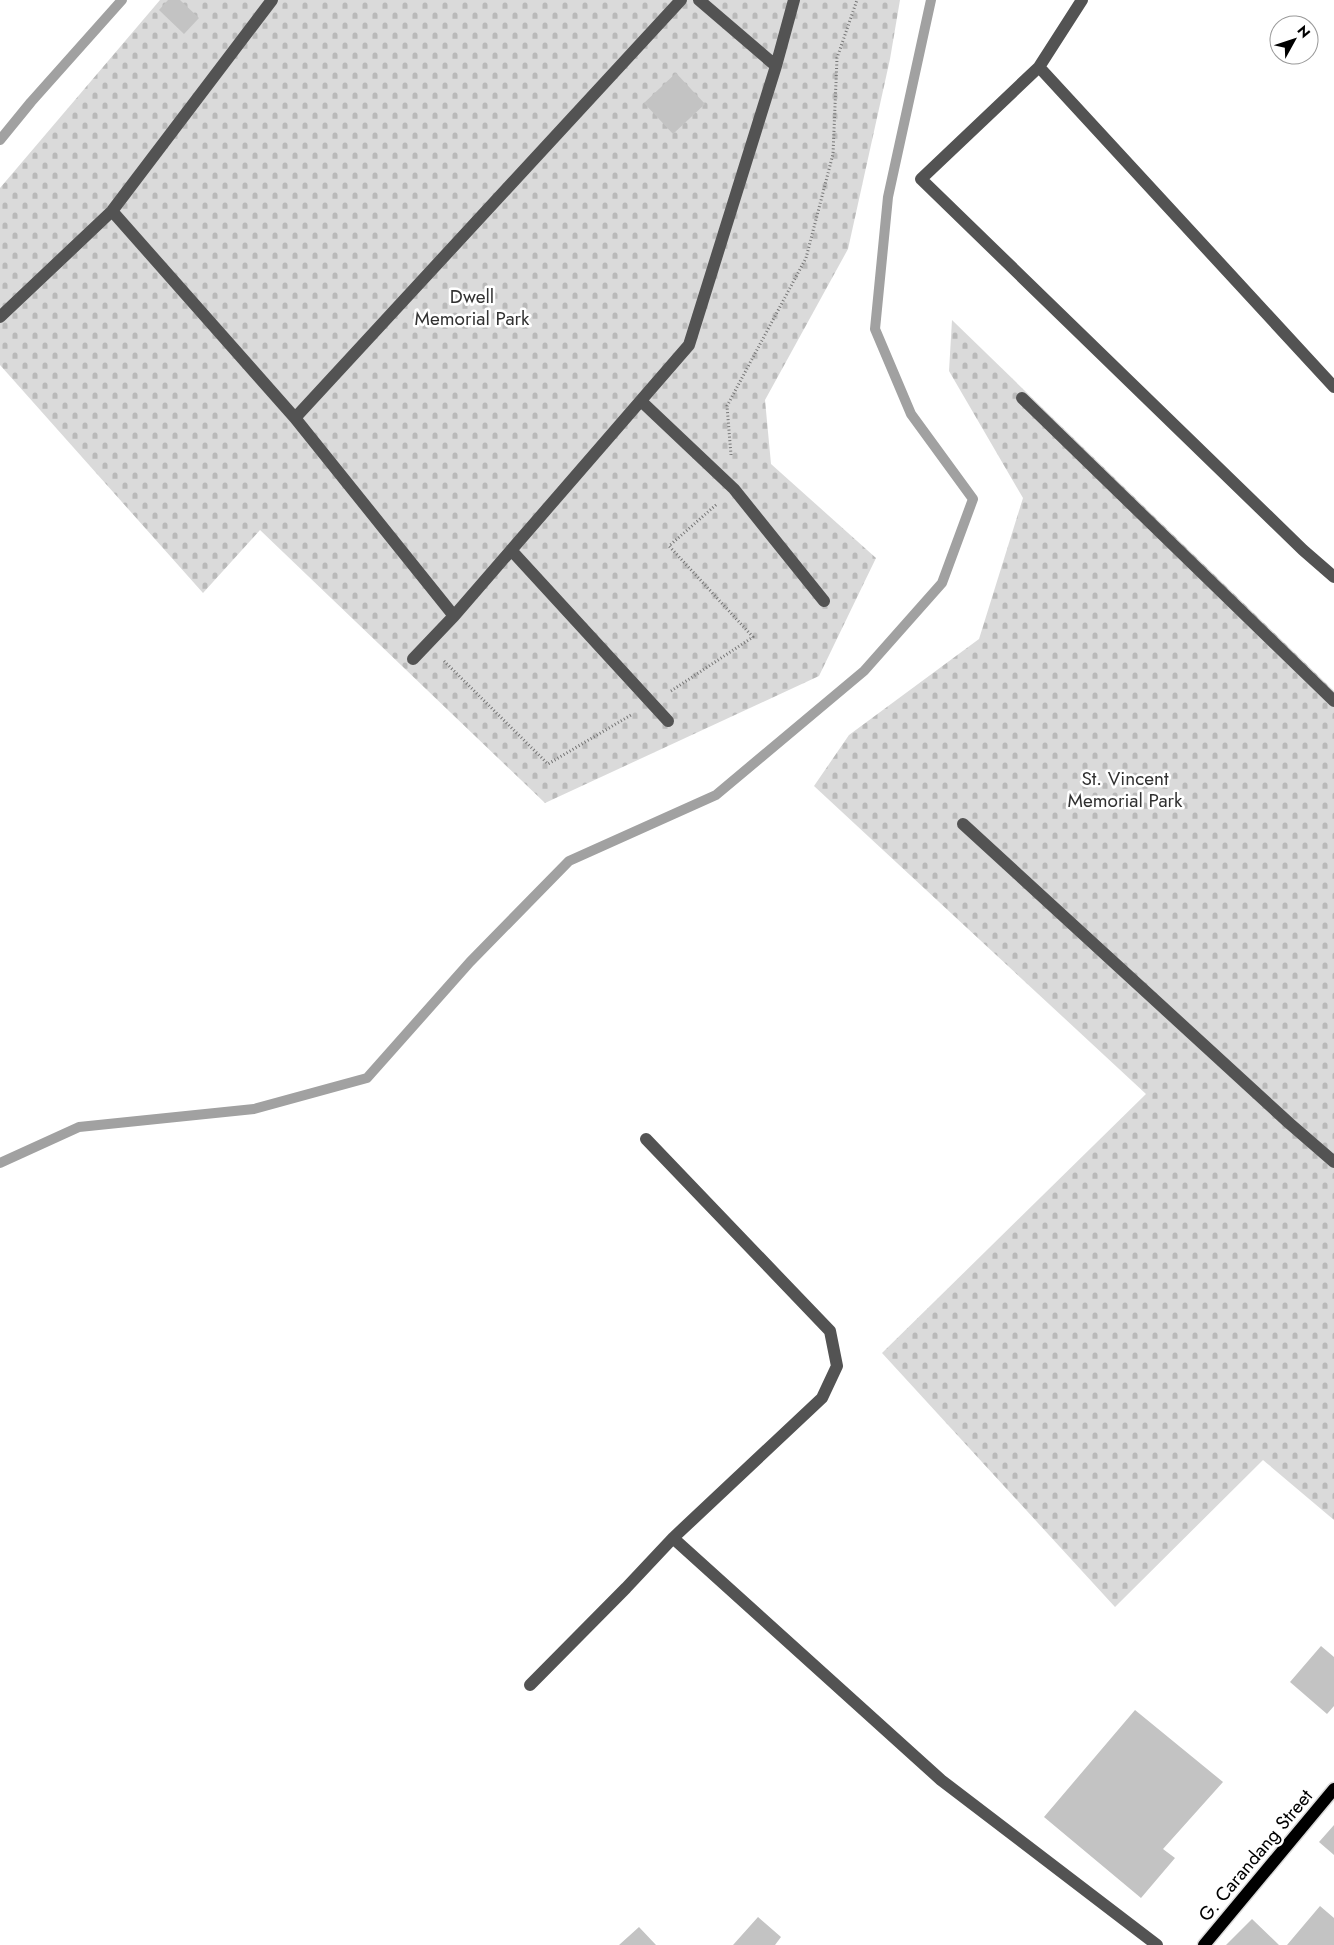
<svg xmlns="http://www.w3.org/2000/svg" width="1334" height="1945" viewBox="0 0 1334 1945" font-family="Jost,sans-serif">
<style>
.cemetery{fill:url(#cemetery-stones)}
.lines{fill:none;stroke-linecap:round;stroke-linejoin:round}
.stream{stroke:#a1a1a1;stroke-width:10}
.building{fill:#c3c3c3}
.major-casing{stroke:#dbdbdb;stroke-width:15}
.path{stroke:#757575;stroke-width:3;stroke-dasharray:1 2.5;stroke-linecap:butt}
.minor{stroke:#535353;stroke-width:12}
.major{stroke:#000;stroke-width:12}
.labels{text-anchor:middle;stroke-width:5;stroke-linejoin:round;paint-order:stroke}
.park-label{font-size:19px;fill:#313131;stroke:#fff}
.street-label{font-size:19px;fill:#000;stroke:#fff}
</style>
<defs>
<pattern id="cemetery-stones" width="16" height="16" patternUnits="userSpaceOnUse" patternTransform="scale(1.25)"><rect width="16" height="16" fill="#dadada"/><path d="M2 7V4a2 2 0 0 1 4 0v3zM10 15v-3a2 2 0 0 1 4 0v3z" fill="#b9b9b9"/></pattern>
</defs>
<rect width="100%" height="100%" fill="#fff"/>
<!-- cemetery -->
<path class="cemetery" d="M160,0H900L890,59L848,249L765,400L771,464L876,558L819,676L545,803L260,530L203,593L0,365V188Z
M952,320L1334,691V1520L1263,1460L1115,1607L882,1353L1146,1094L814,786L849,735L979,639L1023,498L949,371Z"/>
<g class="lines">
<!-- stream -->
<path class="stream" d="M0,140L31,102L122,0
M0,1163L79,1127L254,1109L367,1078L470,962L569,861L716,795L864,671L942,583L973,499L911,414L875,329L888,197L931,0"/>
</g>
<!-- building -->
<path class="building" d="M168,0H180L199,18L184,34L159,10Z
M676,73L705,104L673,134L644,103Z
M1321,1646L1334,1657V1706L1327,1714L1290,1682Z
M1135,1710L1223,1782L1163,1849L1175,1858L1141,1898L1044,1817Z
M1334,1825V1855L1319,1842Z
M1320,1906L1334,1918V1945H1287Z
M758,1917L781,1937L775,1945H733Z
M1252,1919L1279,1945H1226Z
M639,1927L656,1945H619Z"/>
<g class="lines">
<defs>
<path id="major" d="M1204,1945L1334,1789"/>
</defs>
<!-- major casing -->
<use href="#major" class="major-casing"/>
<!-- path -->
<path class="path" d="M731,455L727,406L806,258L833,154L837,58L857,0
M444,661L548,764L631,715
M671,691L753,637L669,546L717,504"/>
<!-- minor -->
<path class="minor" d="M699,0L776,66
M1082,0L1039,67L921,179L1303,550L1334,577
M1039,67L1334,387
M112,211L295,418L454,616
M0,317L112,211L272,0
M1022,398L1334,701
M641,401L734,489L824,601
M295,418L681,0
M511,550L668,721
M413,659L454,616L689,345L776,66L794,0
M963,824L1289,1123L1334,1162
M673,1538L941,1780L1157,1945
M530,1685L626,1588L673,1538L822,1398L837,1366L830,1331L646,1139"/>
<!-- major -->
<use href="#major" class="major"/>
</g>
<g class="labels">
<!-- park labels -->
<g class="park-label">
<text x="472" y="303">Dwell<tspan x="472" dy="22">Memorial Park</tspan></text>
<text x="1125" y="785">St. Vincent<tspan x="1125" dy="22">Memorial Park</tspan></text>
</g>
<!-- street labels -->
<g class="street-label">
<text transform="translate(1255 1855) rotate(-50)" y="7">G. Carandang Street</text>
</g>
</g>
<!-- north arrow -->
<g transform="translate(1294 40) rotate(50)"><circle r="24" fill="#ffffff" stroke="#999999"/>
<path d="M0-4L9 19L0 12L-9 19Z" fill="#000000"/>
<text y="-8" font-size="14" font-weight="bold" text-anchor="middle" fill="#000000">N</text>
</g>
</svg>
